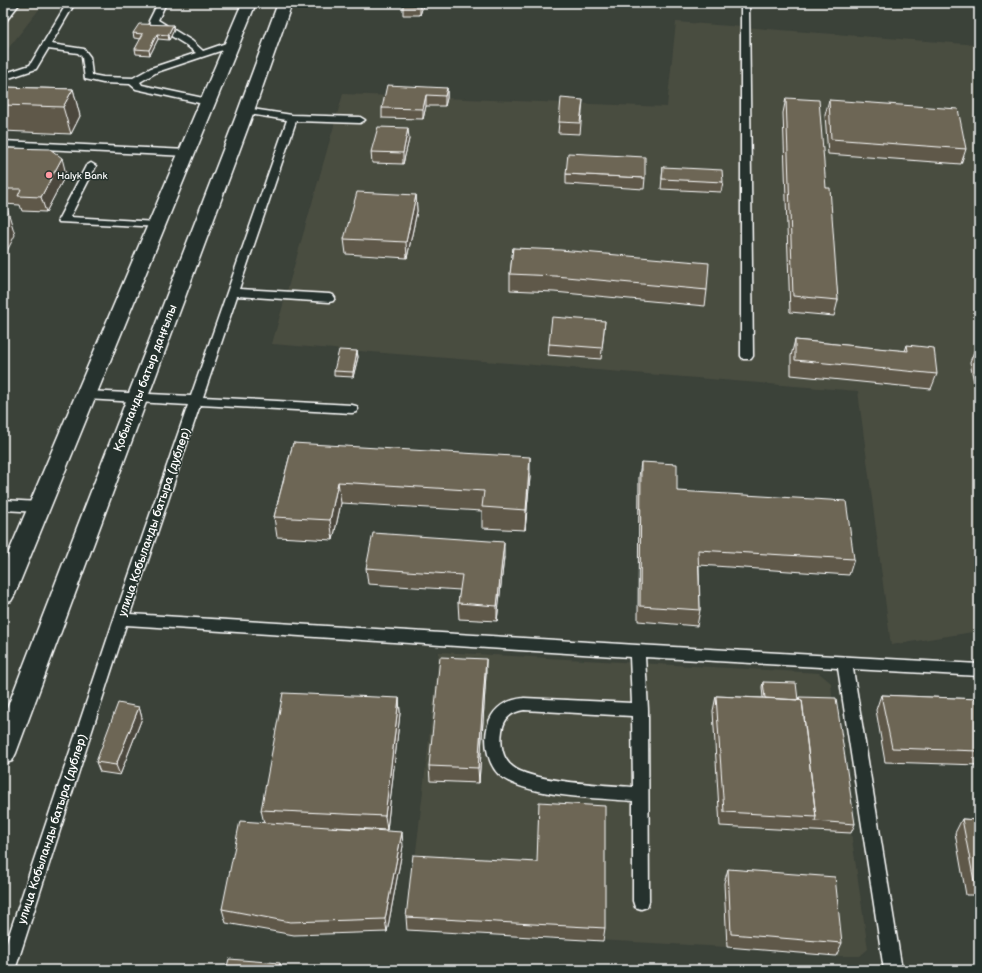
<svg xmlns="http://www.w3.org/2000/svg" width="982" height="973" viewBox="0 0 982 973" font-family="'Balsamiq Sans',sans-serif">
<style>
.built{fill:#4a4d41}
.lines{fill:none;stroke-linecap:round;stroke-linejoin:round}
.lane-casing{stroke:#fff;stroke-width:3}
.secondary-casing{stroke:#fff;stroke-width:3}
.lane{fill:#26332d;fill-rule:evenodd}
.secondary{fill:#26332d;fill-rule:evenodd}
.wall{fill:#5e5849;stroke:#fff}
.shaded-wall{fill:#4c473c;stroke:#fff}
.building{fill:#6d6655;stroke:#fff}
.poi-dot{fill:#ff9aa2;stroke:#26332d;stroke-width:1.5}
.labels{text-anchor:middle;stroke-width:3;stroke-linejoin:round;paint-order:stroke}
.far-poi-label{font-size:10px;fill:#fff;stroke:#26332d;text-anchor:start}
.street-label{font-size:12px;fill:#fff;stroke:#26332d}
</style>
<rect width="100%" height="100%" fill="#3b4239"/>
<filter id="ink" filterUnits="userSpaceOnUse"><feTurbulence type="fractalNoise" baseFrequency=".025" numOctaves="2"/><feDisplacementMap in="SourceGraphic" scale="8" xChannelSelector="R" yChannelSelector="G"/><feConvolveMatrix kernelMatrix="1 2 1 2 8 2 1 2 1" color-interpolation-filters="sRGB"/></filter>
<g filter="url(#ink)">
<!-- built -->
<path class="built" d="M3,3H44L3,55Z
M676,22L979,45V631L891,645L858,391L272,344L343,94L667,107Z
M439,652L819,673L831,683L833,709L868,949L860,956H836L727,947L407,930Z"/>
<g class="lines">
<defs>
<path id="lane" d="M12,3H20L6,21L3,22V13Z
M67,3H75L51,44L84,49L90,57L92,75L103,77L133,78L151,68L196,53L186,45L150,23L149,21L158,3H166L158,20L192,41L203,51L229,42H235L236,44L235,46L157,72L140,82L142,85L208,99L213,102L208,105L136,89L130,84L103,83L85,79L82,57L78,53L48,49L36,69L3,80V74L30,65Z
M741,3H749L753,356L751,359H743L741,356Z
M246,108L292,115L360,117L365,120L360,123L296,121L239,289L329,294L333,295L335,298L333,301L329,302L237,296L203,397L352,405L356,406L358,409L356,412L352,413L200,405L130,614L637,645L979,664V676L853,669L902,970H884L838,668L645,657L648,710L649,901L647,907L641,909L635,907L633,901V801C599,798 531,797 503,778C488,768 483,742 488,725C493,707 506,700 524,698L632,703L630,657L126,625L15,970H3V953L114,619L188,405L86,399L82,398L80,395L82,392L86,391L191,396L287,120L243,113L241,111ZM524,710L632,716L633,787C606,785 531,782 513,767C502,759 500,744 502,731C504,718 511,712 524,710Z
M3,141L187,150L192,153L187,156L3,147Z
M91,163L96,166L70,217L157,222L162,225L161,227L59,222L58,220L86,166Z
M3,500L39,502L44,504L46,507L44,510L39,512L3,510Z"/>
<path id="secondary" d="M242,3H256L15,594L11,601L3,603V566Z
M278,3H292L254,111L16,753L12,761L3,764V719L238,111Z"/>
</defs>
<!-- lane casing -->
<use href="#lane" class="lane-casing"/>
<!-- secondary casing -->
<use href="#secondary" class="secondary-casing"/>
<!-- lane -->
<use href="#lane" class="lane"/>
<!-- secondary -->
<use href="#secondary" class="secondary"/>
</g>
<!-- wall -->
<path class="wall" d="M424,3L420,15H403V5Z
M173,25L174,30L169,40L158,39L150,55L136,54L135,49L141,39L134,38L133,33Z
M3,87L73,89L80,116L71,134L3,131Z
M447,88V98L445,106H426L423,119L382,118V108Z
M786,98L826,188L838,300L834,316L790,312L783,113Z
M583,100L580,134L558,133L559,122Z
M829,100L966,149L961,164L828,154L825,115Z
M409,139L403,164L372,163L371,152Z
M3,151L66,174L46,212L22,211L20,205L3,204Z
M663,167L723,182L721,192L661,189Z
M566,174L645,178L644,189L566,184Z
M416,195L417,211L407,258L346,254L344,239Z
M513,248L707,290L705,306L554,292L510,290V274Z
M605,321L601,359L548,355L549,344Z
M795,340L905,351L907,345L937,374L931,389L791,375V356Z
M976,346L979,347V393H976L970,362Z
M357,351L358,357L353,377L334,376V371Z
M293,443L530,477L525,530L482,528V511L341,503L333,540L277,537L274,517Z
M641,462L677,491L854,559L849,575L699,565L700,610L697,626L638,621L639,477Z
M504,557L497,621L459,619L458,603L460,590L368,584L366,568Z
M486,674L479,783L430,781L429,766Z
M763,682L798,700L799,697L855,824L851,833L720,826L713,711L716,696L763,698L762,687Z
M881,695L979,699V765L885,762L876,710Z
M399,698L400,713L387,830L332,827L403,846L387,932L294,935L226,923L222,909L264,823L261,810Z
M139,707L142,718L120,775L100,772L96,762Z
M979,803V895H966L955,833L962,819L975,820L974,813Z
M536,862L605,928L603,941L407,930L406,917Z
M728,869L842,943L836,956L727,947L724,883Z"/>
<!-- shaded-wall -->
<path class="shaded-wall" d="M421,3H424L420,15V6Z
M173,25L174,30L169,40L168,35Z
M157,34L158,39L150,55L149,50Z
M447,88V98L445,106V96Z
M73,89L80,116L71,134L63,107Z
M426,95V106L423,119V109Z
M408,128L409,139L403,164V153Z
M62,158L66,174L46,212L41,197Z
M416,195L417,211L407,258L406,242Z
M7,208L15,235L3,259V214Z
M357,351L358,357L353,377V372Z
M530,457V477L525,530L526,510Z
M338,482L341,503L333,540L330,520Z
M504,542V557L497,621V606Z
M486,659V674L479,783L478,768Z
M399,698L400,713L387,830L385,816Z
M139,707L142,718L120,775L116,765Z
M402,832L403,846L387,932L385,919Z
M280,963L283,970H279Z"/>
<!-- building -->
<path class="building" d="M403,3H421L420,6L403,5Z
M139,24L173,25L168,35L157,34L149,50L135,49L143,34L133,33Z
M387,85L447,88L445,96L426,95L423,109L382,108Z
M3,87L73,89L63,107L3,105Z
M561,98L583,100L580,123L559,122Z
M786,98L819,100L826,188H830L838,300L793,296Z
M829,100L958,109L966,149L831,139Z
M378,127L408,128L403,153L371,152Z
M5,148L50,149L62,158L41,197L18,196L21,189H3V151Z
M568,153L645,157V178L566,174Z
M663,167L722,170L723,182L662,179Z
M357,192L416,195L406,242L344,239Z
M3,208H7L3,214Z
M513,248L560,250L709,263L707,290L555,276L510,274Z
M552,317L605,321L602,348L549,344Z
M795,340L908,351L907,345L934,348L937,374L795,360Z
M976,346L979,347V362Z
M339,350L357,351L353,372L334,371Z
M293,443L530,457L526,510L482,507L484,491L338,482L330,520L274,517Z
M641,462L677,464V491L846,501L854,559L698,550L700,610L640,606Z
M373,533L504,542L497,606L458,603L462,575L366,568Z
M440,657L486,659L478,768L429,766Z
M763,682L796,683L798,700L765,698Z
M283,693L399,698L385,816L261,810Z
M881,695L979,699V751L892,748Z
M716,696L802,700L816,817L724,812Z
M799,697L836,698L855,824L815,821L816,817L802,700H800Z
M118,703L139,707L116,765L96,762Z
M539,802L605,806V928L406,917L413,855L537,862Z
M962,819L979,820V881H974Z
M240,821L402,832L385,919L290,922L222,909Z
M728,869L835,877L842,943L731,934Z
M229,959L280,963L279,970H226Z"/>
</g>
<!-- markers -->
<circle class="poi-dot" cx="49" cy="175" r="4"/>
<g class="labels">
<!-- far-poi labels -->
<g class="far-poi-label">
<text x="57" y="179">Halyk Bank</text>
</g>
<!-- street labels -->
<g class="street-label">
<text transform="translate(145 378) rotate(-69)" y="4">Қобыланды батыр даңғылы</text>
<text transform="translate(154 522) rotate(-71)" y="4">улица Кобыланды батыра (дублер)</text>
<text transform="translate(52 829) rotate(-72)" y="4">улица Кобыланды батыра (дублер)</text>
</g>
</g>
<!-- margin -->
<rect width="982" height="973" fill="none" stroke="#26332d" stroke-width="16"/>
<rect x="8" y="8" width="966" height="957" fill="none" stroke="#fff" stroke-width="1.5" filter="url(#ink)"/>
</svg>
